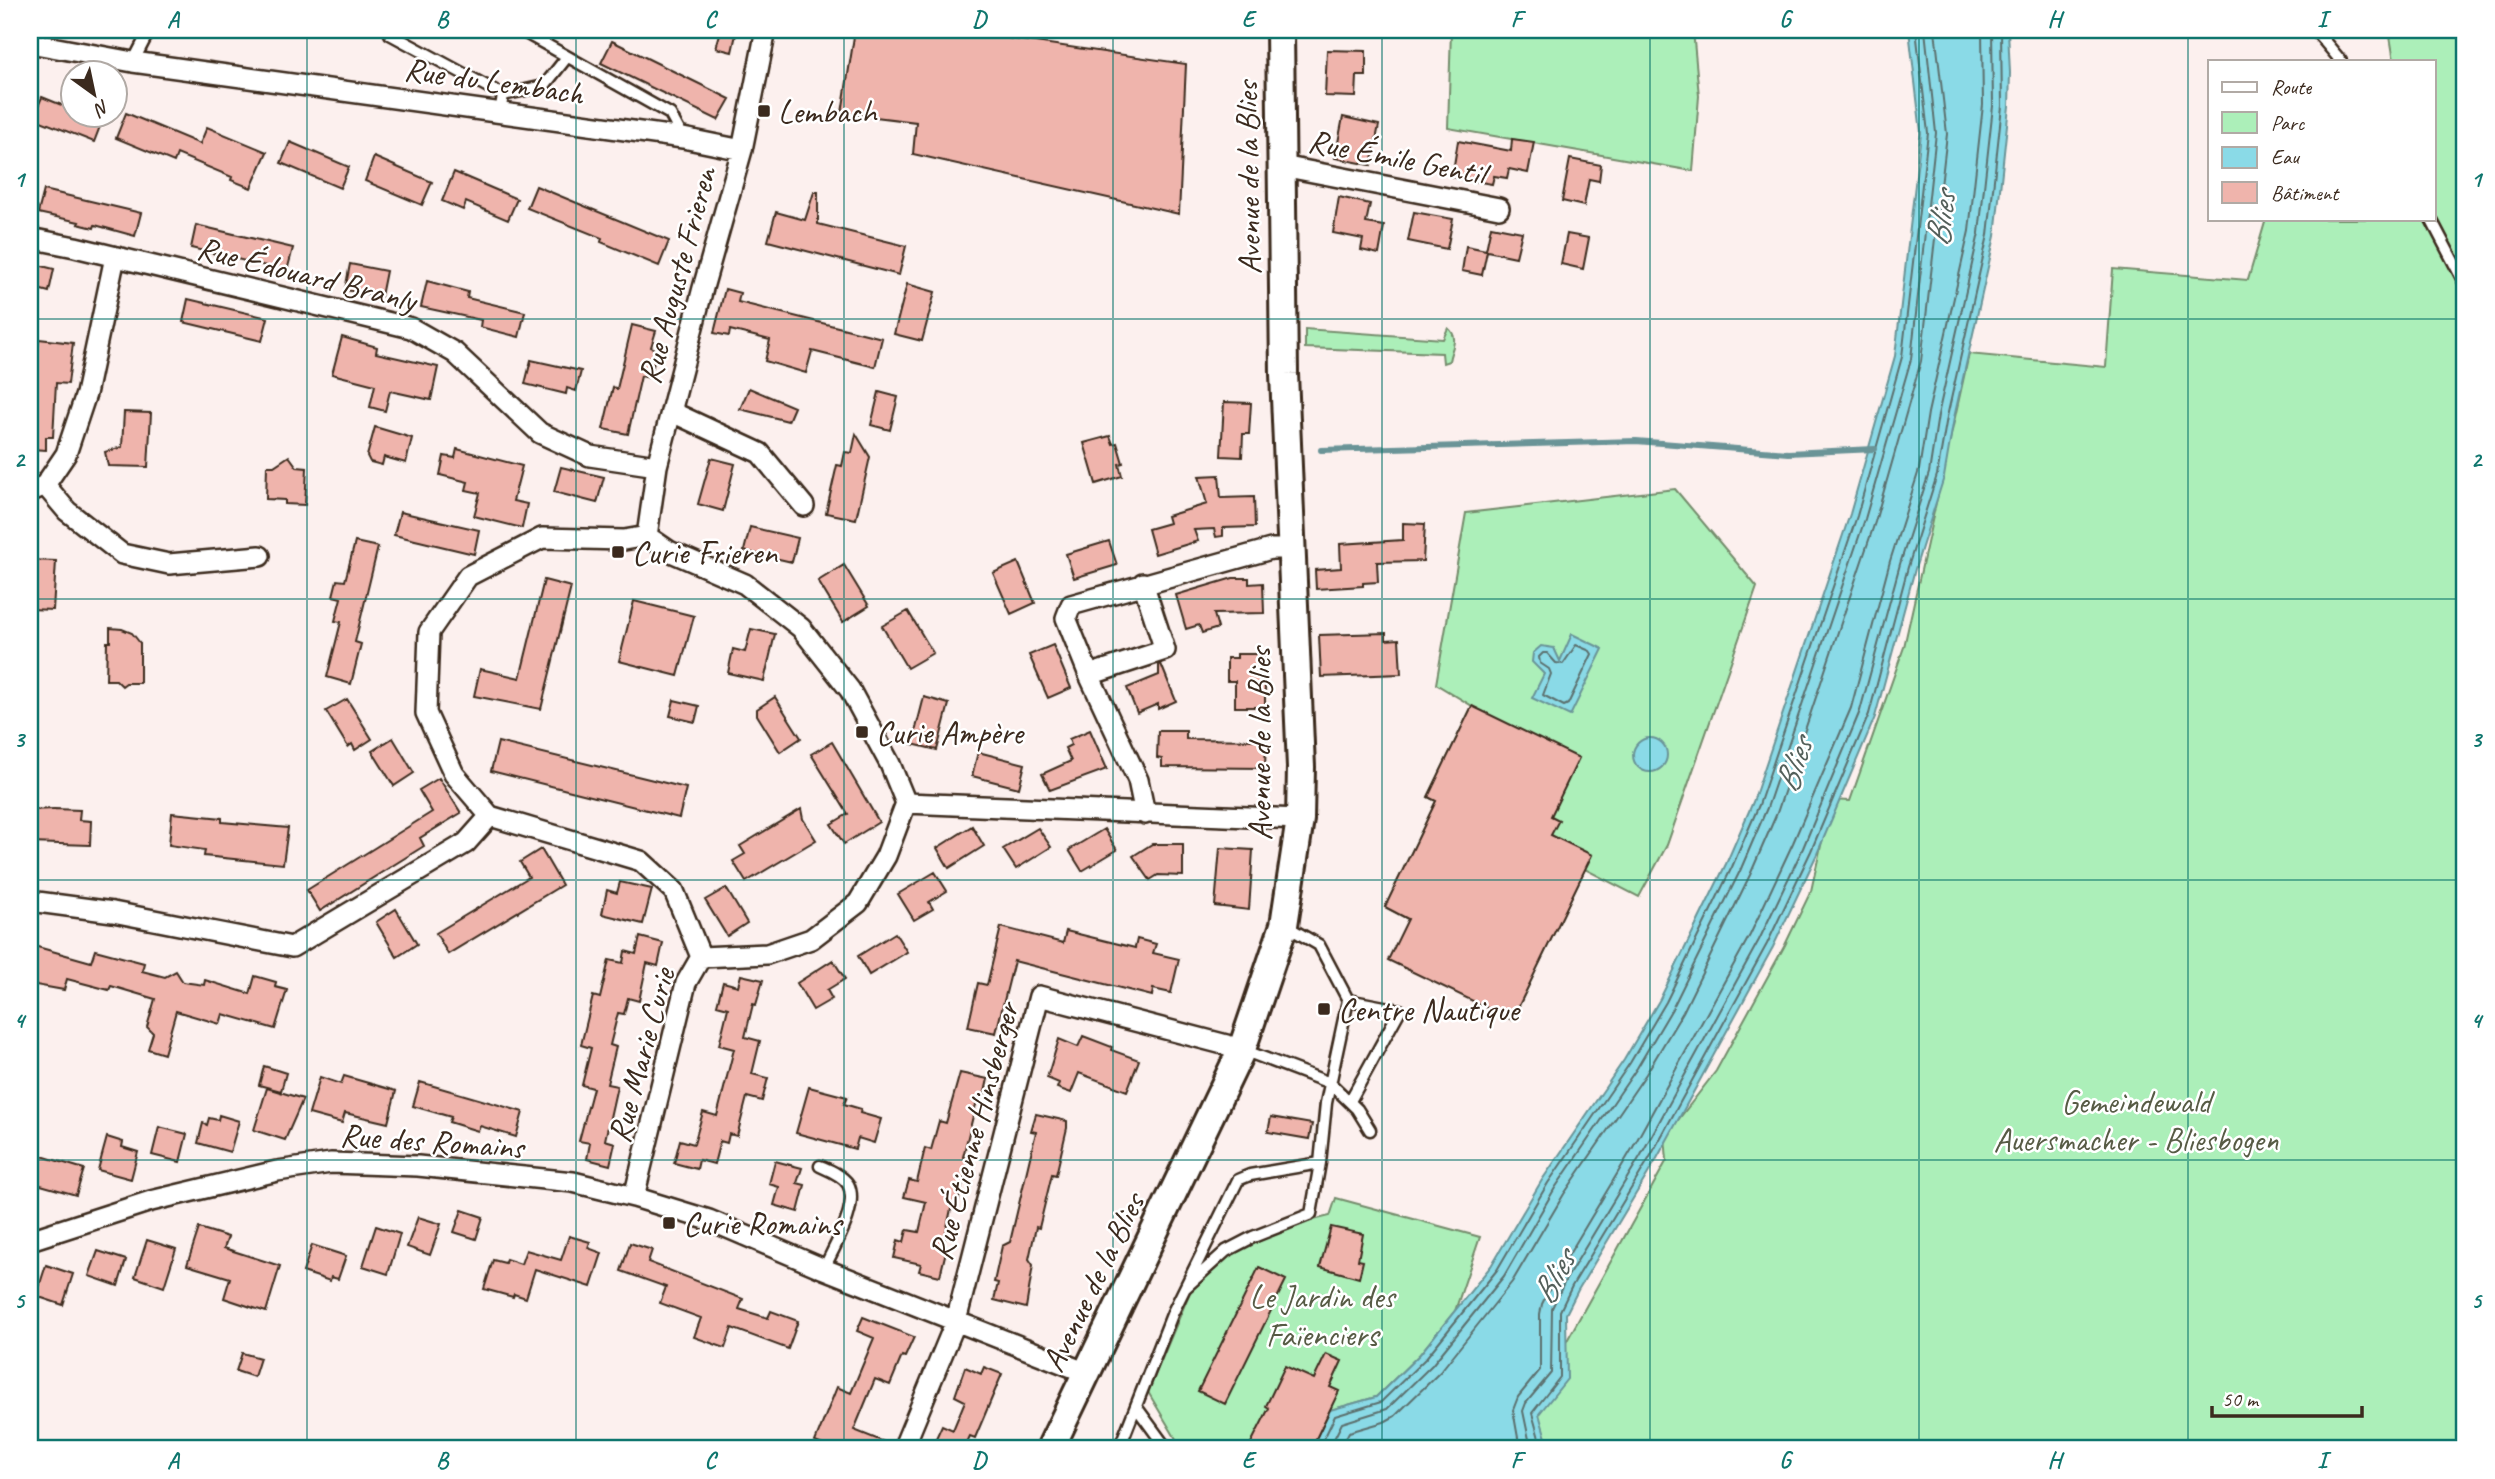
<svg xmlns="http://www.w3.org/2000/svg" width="2495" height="1479" viewBox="0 0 2495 1479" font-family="Caveat,sans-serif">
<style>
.green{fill:#acefb9;stroke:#748c6c;stroke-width:2}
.water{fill:#8adae7;stroke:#6a9497;stroke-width:2}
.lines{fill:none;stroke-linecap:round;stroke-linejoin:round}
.shore{stroke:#5b706e;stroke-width:2}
.stream{stroke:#6a9497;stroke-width:6}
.building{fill:#efb4ac;stroke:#3b2a1e;stroke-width:2}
.service-casing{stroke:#3b2a1e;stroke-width:15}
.minor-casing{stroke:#3b2a1e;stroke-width:24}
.secondary-casing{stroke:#3b2a1e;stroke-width:32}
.service{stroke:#fff;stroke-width:10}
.minor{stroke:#fff;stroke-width:19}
.secondary{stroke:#fff;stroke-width:26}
.grid{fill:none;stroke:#0f766e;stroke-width:2;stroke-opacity:0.55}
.poi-dot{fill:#3b2a1e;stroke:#fff;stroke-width:2.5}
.labels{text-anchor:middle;stroke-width:5;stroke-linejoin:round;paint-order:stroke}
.street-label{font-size:33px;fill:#3b2a1e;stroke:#fff}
.poi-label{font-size:33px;fill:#3b2a1e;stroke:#fff;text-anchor:start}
.park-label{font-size:33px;fill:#575b45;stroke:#fff}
.water-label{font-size:35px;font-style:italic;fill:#535f5a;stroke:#fff}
.neatline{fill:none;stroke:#0f766e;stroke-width:2.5}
.grid-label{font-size:23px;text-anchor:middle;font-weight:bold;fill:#0f766e}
</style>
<rect width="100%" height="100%" fill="#fcf0ee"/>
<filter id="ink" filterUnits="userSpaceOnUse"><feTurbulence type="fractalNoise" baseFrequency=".0143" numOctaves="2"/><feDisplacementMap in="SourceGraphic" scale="14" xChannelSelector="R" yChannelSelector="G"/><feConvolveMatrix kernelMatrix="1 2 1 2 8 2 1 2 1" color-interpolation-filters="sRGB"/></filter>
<g filter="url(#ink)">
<!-- green -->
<path class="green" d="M1451,30H1693L1699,96L1693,171L1448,128Z
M2389,30H2465V1449H1507L1667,1160L1665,1137L1716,1071L1785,945L1811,891L1831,800L1850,801L1904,647L1969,354L2106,367L2113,269L2248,280L2266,219H2434V61H2394Z
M1448,328C1460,338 1451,348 1449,361L1443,363L1442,353L1305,348V329L1443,339Z
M1675,489L1757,587L1667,845L1639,897L1585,869L1512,1020L1408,919L1385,907L1436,801L1428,797L1472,706L1436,684L1466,513Z
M1336,1198L1480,1237L1455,1311L1420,1354L1376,1397L1330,1410L1311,1449H1182L1148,1392L1190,1292L1229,1254L1301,1223L1330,1216Z"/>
<!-- water -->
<path class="water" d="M1909,30H2008L2010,73L2009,106L1995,236L1954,418L1944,477L1915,569L1875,717L1817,854L1773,947L1655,1162L1578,1290L1566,1314L1567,1379L1539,1414L1548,1445L1544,1449H1311L1330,1410L1376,1397L1420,1354L1491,1266L1542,1180L1624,1060L1660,999L1726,864L1753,802L1850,514L1895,356L1921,133Z
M1572,634L1603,649L1570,716L1532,698L1544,674L1532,662L1533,653L1541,646L1554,648L1560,661Z
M1633 755a17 17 0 1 1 34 0a17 17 0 1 1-34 0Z"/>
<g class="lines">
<!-- shore -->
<path class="shore" d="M1576,645L1590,651L1592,654L1568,704L1564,706L1543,695L1551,674L1549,669L1540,663L1539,657L1543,653H1547L1556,663L1563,664Z
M1319,1449L1335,1416L1381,1402L1425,1359L1497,1270L1548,1183L1630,1063L1666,1002L1732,867L1759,805L1857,516L1902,357L1928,133L1916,30
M1329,1449L1342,1423L1387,1409L1432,1365L1504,1276L1555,1188L1637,1068L1673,1007L1740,871L1767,808L1865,519L1911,359L1936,133L1925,30
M1340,1449L1349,1432L1384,1422L1395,1416L1440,1372L1512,1282L1564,1194L1646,1074L1683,1012L1750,875L1777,813L1875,522L1921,361L1947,134L1935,30
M1520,1449L1513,1410L1518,1397L1540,1370V1314L1542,1304L1556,1276L1632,1149L1750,935L1793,843L1851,708L1890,561L1919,470L1928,413L1969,231L1983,105L1982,30
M1531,1449L1523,1411L1526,1403L1551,1373L1552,1308L1565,1281L1641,1155L1759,940L1803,848L1860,711L1900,564L1929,473L1938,415L1979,233L1993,106L1992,30
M1539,1449L1540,1442L1532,1413L1560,1377V1311L1572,1286L1649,1159L1767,944L1811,851L1869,714L1908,567L1937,475L1947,417L1988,235L2002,106L2001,30"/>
<!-- stream -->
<path class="stream" d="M1321,450L1636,441L1788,453L1875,449"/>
</g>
<!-- building -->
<path class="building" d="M721,30H737L732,52L716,48Z
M855,30H953L1186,64L1179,214L913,154L916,122L842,113Z
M612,41L730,99L718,120L601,63Z
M1327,50L1366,51V76H1357L1356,97L1325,96Z
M42,97L74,110V116H88L102,121L94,142L33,118Z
M126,113L200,144L207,127L267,152L251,188L231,180L232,177L177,154L174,162L116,138Z
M1343,117L1379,125L1371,165L1335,158Z
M1512,139L1534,142L1528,173L1509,169L1507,178L1494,176L1492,184L1452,177L1458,141L1511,151Z
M290,142L349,167L340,188L281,163Z
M374,157L432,182L422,205L365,181Z
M1570,159L1601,165L1599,181L1589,179L1584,206L1562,201Z
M454,172L517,199L508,220L466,202L463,210L442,201Z
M536,186L669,241L659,266L601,242L602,238L527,208Z
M44,190L141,213L135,236L95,225L94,228L78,224L79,222L38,213Z
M814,192H818V224L906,246L899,275L768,241L776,212L805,220Z
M1339,197L1370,204L1366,223L1384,226L1379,254L1361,250L1363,239L1333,233Z
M1414,212L1453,219L1447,249L1408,241Z
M196,225L293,248L287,271L191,248Z
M1491,226L1522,232L1516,257L1487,251L1482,275L1462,271L1466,246L1486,250Z
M1567,234L1589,238L1583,269L1561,264Z
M30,263L54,269L49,292L30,287Z
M350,264L386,271L381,296L345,290Z
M427,281L468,292L467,298L525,312L519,337L480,327L481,320L421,307Z
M907,284L935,292L922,341L894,334Z
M725,289L740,293L738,302L882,338L875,367L812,351L806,373L765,361L770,340L730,330L729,336L714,333Z
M188,299L268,318L262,341L183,322Z
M632,325L656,331L651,347L657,350L650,378L641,376L628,434L603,429L613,387L617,389Z
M342,337L377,347L376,353L438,367L431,400L390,391L385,411L370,407L375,385L332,374Z
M39,339L73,343L68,384L56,383L53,437H46V450L30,449V406Z
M531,360L581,371L576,391L567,388L566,394L525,384Z
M749,388L794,407L788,421L740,409Z
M879,392L898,397L890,430L871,425Z
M1224,402L1251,403L1249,434H1243L1242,457L1221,456Z
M124,412L151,413L148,467L108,466L105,452L122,447Z
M375,427L412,438L406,463L384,457L382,465L370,462L367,456Z
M856,434L870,457L856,519L826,513L837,465L842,466L845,452L852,453Z
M1110,436L1113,444L1117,443L1123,463L1119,464L1122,476L1096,484L1084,443Z
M457,449L522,466L513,501L527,504L522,528L474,516L480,493L466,490L468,482L440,475L444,456L455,458Z
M289,456L297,467L307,468L305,505L285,504V500L266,499L267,466H274Z
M711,458L735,464L723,511L698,504Z
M561,467L604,477L597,503L554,492Z
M1219,475L1221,498L1254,497L1255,527L1223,528V536L1216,537L1214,529L1194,530L1198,541L1155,554L1148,529L1169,523L1167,516L1207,504L1199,476Z
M400,512L479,530L474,554L394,535Z
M1403,523L1425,524L1423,561L1377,562L1378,582L1363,583V586L1316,589L1315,570L1341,568L1340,544L1403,540Z
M750,527L798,538L792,562L744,551Z
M1109,541L1117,565L1074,578L1066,554Z
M355,542L378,547L355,642L361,644L351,684L327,677L341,622L335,621L341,598L333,596L337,580L345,581Z
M30,560L56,561L53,610L30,609Z
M1018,562L1035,603L1011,614L993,573Z
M844,565L869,606L843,622L818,581Z
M1233,578H1249V584L1263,583L1264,613L1214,614L1218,628L1202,633L1199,625L1186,629L1176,595Z
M544,580L571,587L541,709L474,696L480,669L520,678Z
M634,601L694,616L678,676L619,661Z
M908,611L933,653L907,668L882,626Z
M110,628L122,629L132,633L140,643V683H126L122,686L116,680H106L107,642H110Z
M751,629L775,634L764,681L728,673L733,649L745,652Z
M1386,633V640L1399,639L1401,674L1321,677L1319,635Z
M1053,645L1071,688L1048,698L1029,655Z
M1237,654H1265V707H1235V681H1227V658H1237Z
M1161,664L1176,701L1158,709V704L1137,713L1127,688L1159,675V665Z
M775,697L801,738L780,752L757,715V709Z
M924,697L949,704L937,750L912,744Z
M347,699L372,739L355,750L352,744L348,747L326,711Z
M674,700L699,706L695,722L670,716Z
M1472,706L1579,758L1551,816L1559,820L1551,835L1592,855L1512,1020L1388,960L1408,919L1385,907L1436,801L1428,797Z
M1090,730L1107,769L1050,790L1042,774L1071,761L1065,748L1071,745L1069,739Z
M1158,731H1186V739L1266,740L1265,768L1162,767V759L1157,758Z
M393,738L414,773L394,786L372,751Z
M498,742L686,788L679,818L491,771Z
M832,742L879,822L844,844L831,824L848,814L811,754Z
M978,752L1025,764L1019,788L972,776Z
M439,778L461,813L420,838L424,846L320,911L307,890L432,812L419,790Z
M54,809L80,810L79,820L91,821L90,845L30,843V810Z
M801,809L803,819L816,840L746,882L733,861L745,854L740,846Z
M172,813L222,818V822L288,828L283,864L204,856L205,850L169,845Z
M972,826L984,846L949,868L937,848Z
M1038,828L1051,847L1016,869L1003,849Z
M1104,829L1117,850L1082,871L1069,850Z
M1152,844H1183V876L1158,875L1150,880L1133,856Z
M1220,848L1253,850L1249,910L1215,906Z
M541,849L562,885L448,954L436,933L529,877L520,862Z
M935,872L947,891L929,902L933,909L914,920L898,894Z
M620,882L652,889L643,924L602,914L607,890L617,893Z
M726,888L747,923L727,936L705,900Z
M396,909L417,944L397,957L376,922Z
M1001,927L1063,943L1066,931L1135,948L1137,939L1156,944L1153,953L1179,959L1171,993L1153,989L1152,996L1014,961L996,1033L968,1027L978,983L987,985Z
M895,933L907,952L869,975L858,956Z
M640,937L663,943L658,966L647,963L639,1001L628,998L624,1014L618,1013L610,1045L616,1047L607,1084L617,1086L605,1140L615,1143L610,1165L587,1159L590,1143L579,1141L593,1088L582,1085L591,1048L581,1045L593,996L600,998L609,960L623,963L625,951L636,954Z
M34,946L91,962L95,950L144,963L142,971L165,977L176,971L183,982L204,985L205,980L250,994L255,976L276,982L275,987L287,990L275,1029L223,1014L220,1024L176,1011L164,1054L148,1049L153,1033L147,1027L155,999L111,986L109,990L67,979L64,990L30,984V960Z
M833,960L845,979L827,990L832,999L813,1010L797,983Z
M741,975L763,980L756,1005L753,1004L745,1037L760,1041L752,1074L768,1078L762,1101L747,1097L737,1136L729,1134L727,1143L720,1141L714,1164L699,1160L697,1169L674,1163L680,1140L694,1144L703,1112L717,1116L734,1049L719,1045L728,1008L717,1005L723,982L738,986Z
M1083,1036L1112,1047L1111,1050L1139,1060L1127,1091L1079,1073L1071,1093L1057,1088L1059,1083L1047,1078L1059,1039L1078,1047Z
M264,1066L286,1073L281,1091L259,1085Z
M960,1073L988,1079L984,1097L979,1096L975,1108L963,1157L969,1159L956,1210L951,1209L943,1246L947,1247L940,1276L919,1271L921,1264L894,1258L898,1240L904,1242L907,1230L919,1232L926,1202L904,1197L909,1180L917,1182L925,1148L931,1150L939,1121L946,1123Z
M344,1076L396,1091L388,1123L345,1113L342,1123L309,1114L320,1077L341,1084Z
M420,1082L523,1112L516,1137L480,1126L478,1131L449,1122L451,1117L413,1106Z
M809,1087L847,1097L844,1104L861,1109L860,1113L881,1119L874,1143L858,1138L855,1149L796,1133Z
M267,1088L303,1099L285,1140L254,1130Z
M1036,1114L1067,1121V1128L1056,1175L1052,1174L1039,1228L1036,1227L1029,1259L1033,1265L1026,1308L994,1300L998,1283L994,1282L1002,1246L1010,1242L1036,1132L1031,1131Z
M219,1115L239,1121L230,1152L198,1143L203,1123L207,1125L209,1118L218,1120Z
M1271,1117L1312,1124L1309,1139L1268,1132Z
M159,1127L187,1134L180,1162L152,1155Z
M107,1137L123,1142L122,1147L138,1152L131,1179L98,1170Z
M35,1154L84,1169L76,1195L30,1182V1170Z
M775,1161L802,1168L797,1183L805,1185L798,1212L774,1205L779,1187L769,1184Z
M462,1210L483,1217L476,1239L454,1232Z
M418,1217L441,1224L430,1255L407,1247Z
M376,1226L400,1234L388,1274L363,1266Z
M1331,1227L1363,1234L1358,1260L1363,1261L1359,1278L1320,1267Z
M199,1228L228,1237L224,1248L280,1266L266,1312L224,1298L230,1278L187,1265Z
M569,1236L590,1242L588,1248L602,1253L591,1287L535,1269L526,1298L514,1294L513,1297L484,1289L493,1260L505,1263L506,1259L521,1264L526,1250L561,1260Z
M147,1240L176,1249L164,1287L135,1277Z
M630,1243L652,1250L648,1262L743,1299L739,1309L768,1318L771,1311L798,1321L788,1349L732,1328L725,1348L694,1337L701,1318L660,1303L666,1287L621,1271Z
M312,1245L346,1256L338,1279L331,1277L330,1281L303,1272Z
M98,1251L126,1260L118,1286L89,1276Z
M46,1265L73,1274L63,1305L36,1296Z
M1259,1267L1286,1280L1225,1404L1198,1391Z
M863,1317L914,1337L905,1357L902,1356L890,1385L875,1379L854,1430L892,1445L891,1449H833L815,1442L837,1387L851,1393L874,1338L857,1331Z
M242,1353L260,1358L254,1377L236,1371Z
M1326,1354L1342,1361L1330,1387L1339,1391L1311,1449H1248L1269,1408L1266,1406L1285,1366L1314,1379Z
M965,1367L981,1374L984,1367L1002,1374L975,1438L970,1436L964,1449H931L942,1425L953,1430L965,1401L955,1396Z"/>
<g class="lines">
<defs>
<path id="service" d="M392,30L390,34L503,95L500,113
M520,30L670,114L683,138
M2315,30L2341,61
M133,62L147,35L154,30
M503,95L544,86L567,57
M2431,219L2465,284
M1348,1000L1400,1010L1350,1101
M1243,1050L1330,1083L1357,1109L1370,1130
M820,1166C829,1170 842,1175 848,1184C860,1206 833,1248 824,1269
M1185,1288L1226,1251L1253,1237L1311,1214L1320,1163L1326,1103L1348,1000L1319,945L1286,926
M1137,1408L1167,1449
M1119,1449L1173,1312L1238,1180L1250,1175L1320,1163"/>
<path id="minor" d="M30,43L133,62L683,138L742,150
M1282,166L1499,208
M30,238L75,247L411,328L455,353L540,433L590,456L657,466
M672,412L760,453L804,506
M45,485L67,511L122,554L169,564L260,556
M30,492L45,485L66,454L86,394L115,257
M647,536L657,466L703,288L742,150L766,30
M1089,675L1165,650L1143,583
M1145,814L1138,780L1089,675L1066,618L1071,605L1271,549H1290
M30,901L113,912L292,947L466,843L490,816
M701,957L767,954L811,939L858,903L886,856L906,803L1300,819
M634,1197L686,983L701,957L674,891L641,861L490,816L454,774L426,713L429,632L468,576L542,538L624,540L647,536L669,551L745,584L801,628L850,690L890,764L906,803
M30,1240L151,1201L277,1171L331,1163L418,1166L573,1182L634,1197L709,1220L824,1269L1087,1373
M903,1449L956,1321L1039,996L1242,1049"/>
<path id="secondary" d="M1050,1449L1242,1049L1284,925L1300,819L1301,767L1284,374L1280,30"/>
</defs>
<!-- service casing -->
<use href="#service" class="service-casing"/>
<!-- minor casing -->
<use href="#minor" class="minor-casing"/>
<!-- secondary casing -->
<use href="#secondary" class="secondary-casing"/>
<!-- service -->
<use href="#service" class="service"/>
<!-- minor -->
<use href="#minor" class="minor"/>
<!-- secondary -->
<use href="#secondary" class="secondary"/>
</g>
</g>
<!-- grid -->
<path class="grid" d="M307,30V1449M576,30V1449M844,30V1449M1113,30V1449M1382,30V1449M1650,30V1449M1919,30V1449M2188,30V1449M30,319H2465M30,599H2465M30,880H2465M30,1160H2465"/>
<!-- markers -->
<g class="poi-dot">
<rect x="757" y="104" width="14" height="14" rx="3.5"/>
<rect x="611" y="545" width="14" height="14" rx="3.5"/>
<rect x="855" y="725" width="14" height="14" rx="3.5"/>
<rect x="1317" y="1002" width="14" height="14" rx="3.5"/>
<rect x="662" y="1216" width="14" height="14" rx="3.5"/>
</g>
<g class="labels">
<!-- street labels -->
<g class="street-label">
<text transform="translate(494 80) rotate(8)" y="12">Rue du Lembach</text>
<text transform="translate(1397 156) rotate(11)" y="12">Rue Émile Gentil</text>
<text transform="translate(1247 178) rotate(-91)" y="12">Avenue de la Blies</text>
<text transform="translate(307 273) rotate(14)" y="12">Rue Édouard Branly</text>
<text transform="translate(676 275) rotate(-75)" y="12">Rue Auguste Frieren</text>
<text transform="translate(1259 744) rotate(-90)" y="12">Avenue de la Blies</text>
<text transform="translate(640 1055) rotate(-75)" y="12">Rue Marie Curie</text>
<text transform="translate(973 1131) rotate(-75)" y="12">Rue Étienne Hinsberger</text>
<text transform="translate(432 1140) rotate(4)" y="12">Rue des Romains</text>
<text transform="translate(1092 1282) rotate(-64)" y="12">Avenue de la Blies</text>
</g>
<!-- poi labels -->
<g class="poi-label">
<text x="778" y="123">Lembach</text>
<text x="632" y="564">Curie Frieren</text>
<text x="876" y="744">Curie Ampère</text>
<text x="1338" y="1021">Centre Nautique</text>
<text x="683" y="1235">Curie Romains</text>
</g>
<!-- park labels -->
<g class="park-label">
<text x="2136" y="1113">Gemeindewald<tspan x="2136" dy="38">Auersmacher - Bliesbogen</tspan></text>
<text x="1322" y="1308">Le Jardin des<tspan x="1322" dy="38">Faïenciers</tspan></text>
</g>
<!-- water labels -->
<g class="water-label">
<text transform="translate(1940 219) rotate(-82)" y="12">Blies</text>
<text transform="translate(1793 765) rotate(-71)" y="12">Blies</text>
<text transform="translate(1553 1277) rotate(-62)" y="12">Blies</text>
</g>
</g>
<!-- margin -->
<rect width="2495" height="1479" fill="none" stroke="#fff" stroke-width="77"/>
<!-- legend -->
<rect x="2208" y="60" width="228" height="161" fill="#ffffff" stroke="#b1aaa5" stroke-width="2"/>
<rect x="2222" y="82" width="35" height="10" fill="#ffffff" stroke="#b1aaa5" stroke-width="2"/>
<text x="2271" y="94" font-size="21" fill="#3b2a1e">Route</text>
<rect x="2222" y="112" width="35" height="21" fill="#acefb9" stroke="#b1aaa5" stroke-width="2"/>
<text x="2271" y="130" font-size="21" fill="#3b2a1e">Parc</text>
<rect x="2222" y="147" width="35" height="21" fill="#8adae7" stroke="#b1aaa5" stroke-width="2"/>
<text x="2271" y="164" font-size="21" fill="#3b2a1e">Eau</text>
<rect x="2222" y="182" width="35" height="21" fill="#efb4ac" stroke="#b1aaa5" stroke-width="2"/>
<text x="2271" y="200" font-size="21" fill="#3b2a1e">Bâtiment</text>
<!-- north arrow -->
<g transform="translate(94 94) rotate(147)"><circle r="33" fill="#ffffff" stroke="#b1aaa5" stroke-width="2"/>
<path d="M0-5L12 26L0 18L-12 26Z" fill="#3b2a1e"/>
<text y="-10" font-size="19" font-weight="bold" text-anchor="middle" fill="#3b2a1e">N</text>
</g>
<!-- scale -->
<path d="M2212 1406v10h150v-10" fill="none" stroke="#3b2a1e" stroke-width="3.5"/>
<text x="2222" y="1406" font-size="21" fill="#3b2a1e" stroke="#ffffff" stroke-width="5" paint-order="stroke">50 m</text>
<rect x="38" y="38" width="2418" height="1402" class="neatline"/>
<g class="grid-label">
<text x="173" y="27">A</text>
<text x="442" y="27">B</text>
<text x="710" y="27">C</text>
<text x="979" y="27">D</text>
<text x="1248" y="27">E</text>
<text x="1516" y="27">F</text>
<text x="1785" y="27">G</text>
<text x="2054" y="27">H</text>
<text x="2322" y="27">I</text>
<text x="19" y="187">1</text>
<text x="2476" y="187">1</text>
<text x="19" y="467">2</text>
<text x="2476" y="467">2</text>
<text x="19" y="747">3</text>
<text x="2476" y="747">3</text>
<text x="19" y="1028">4</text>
<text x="2476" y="1028">4</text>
<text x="19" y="1308">5</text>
<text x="2476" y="1308">5</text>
<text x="173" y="1468">A</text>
<text x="442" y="1468">B</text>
<text x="710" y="1468">C</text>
<text x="979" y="1468">D</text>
<text x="1248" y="1468">E</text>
<text x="1516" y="1468">F</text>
<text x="1785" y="1468">G</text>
<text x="2054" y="1468">H</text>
<text x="2322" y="1468">I</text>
</g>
</svg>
